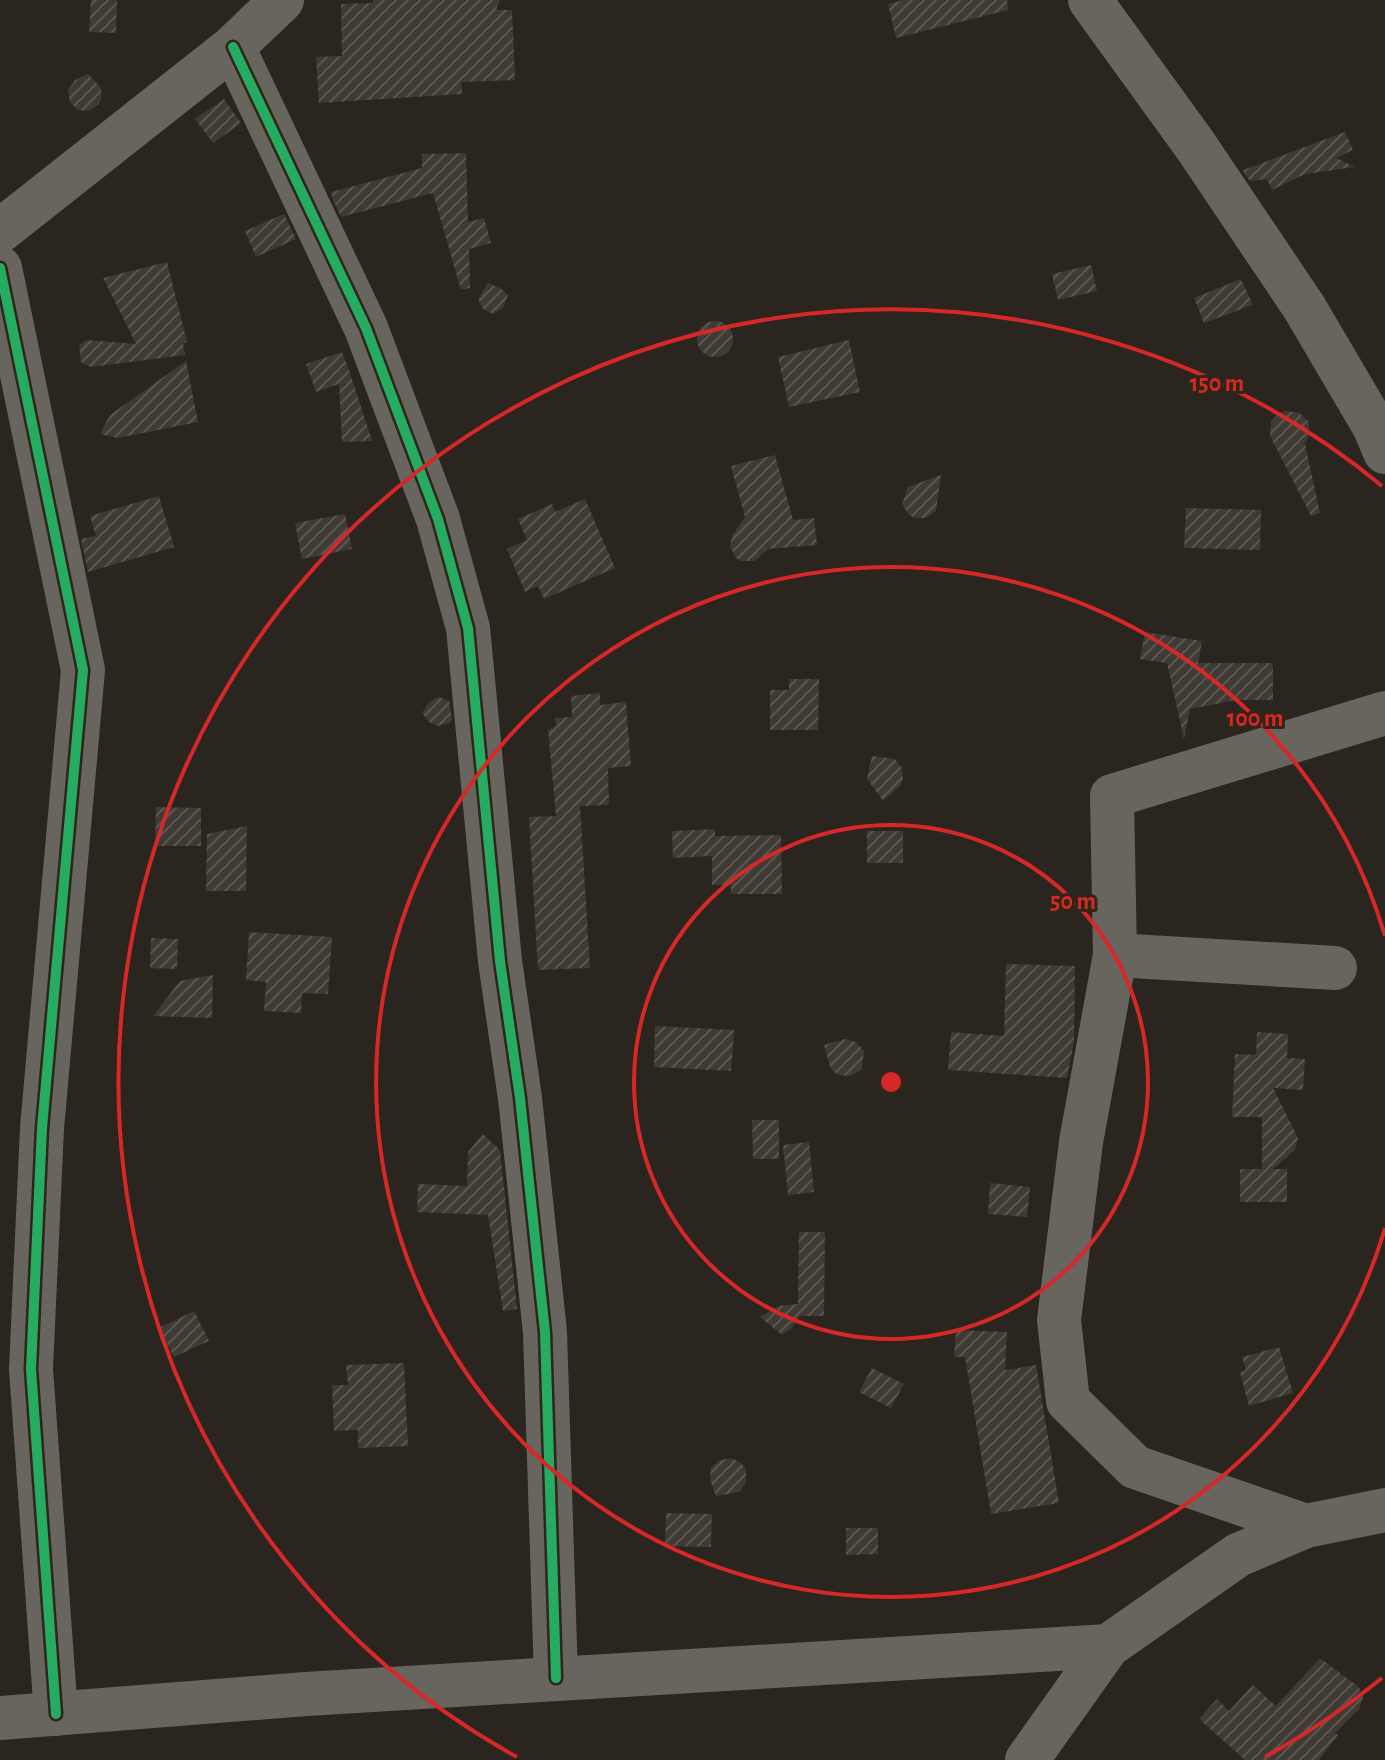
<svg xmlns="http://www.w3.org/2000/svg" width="1385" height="1760" viewBox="0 0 1385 1760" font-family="'Alegreya Sans',sans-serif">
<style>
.building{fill:url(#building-hatch)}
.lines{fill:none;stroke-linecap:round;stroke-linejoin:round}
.minor{stroke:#68645e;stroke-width:44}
.cycleway-casing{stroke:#302618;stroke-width:15}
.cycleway{stroke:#26ab63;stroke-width:10}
.ring{fill:none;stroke:#d62828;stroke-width:4}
.centre{fill:#d62828;stroke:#302618;stroke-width:4}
.ring-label{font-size:24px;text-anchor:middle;font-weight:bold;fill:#d62828;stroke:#302618;stroke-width:6;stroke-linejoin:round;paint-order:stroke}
</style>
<defs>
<pattern id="building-hatch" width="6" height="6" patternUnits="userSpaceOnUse" patternTransform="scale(2)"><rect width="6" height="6" fill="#3f3a34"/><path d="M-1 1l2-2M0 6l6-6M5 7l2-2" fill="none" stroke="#5a5650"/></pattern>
</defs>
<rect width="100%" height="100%" fill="#2a251e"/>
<!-- building -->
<path class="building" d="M91,0H117L116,33L89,32Z
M373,0H500L496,10H512L515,80L461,82L462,94L319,103L316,57L342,56L341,4L373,3Z
M903,0H1007L1008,10L896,38L888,4Z
M88,74L101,88V99L99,104L89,111L78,110L70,102L68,90L75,80Z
M224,99L241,123L213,143L195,119Z
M1345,132L1353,150L1336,158L1355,167L1305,174L1272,190L1267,179L1250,181L1244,173L1243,170Z
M466,153L468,222L484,218L491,243L469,249L470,288L461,290L433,193L341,217L333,200L331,192L422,168V154Z
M284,214L296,239L256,257L245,231Z
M167,262L187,342L183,343L185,355L91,367L81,362L79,345L87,340L136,344L103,278Z
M1091,265L1097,291L1058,300L1052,274Z
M1241,279L1253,305L1204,323L1194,298Z
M488,283L500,288L508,295L503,308L493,314L483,309L478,299Z
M697 339a18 18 0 1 1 36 0a18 18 0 1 1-36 0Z
M849,340L860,392L789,407L778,357Z
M342,352L352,379L372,441L342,442L339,384L316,392L306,364Z
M186,361L198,422L118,438L100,434L110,415Z
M1286,411L1299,413L1309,422V436L1305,444L1320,513L1311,516L1270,436L1271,422L1279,413Z
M775,455L793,520L814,518L817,545L769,549L754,561H741L736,558L730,547L732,536L745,517L731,466Z
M941,475L936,511L926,518H914L908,514L902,504L908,487Z
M159,496L174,547L88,572L81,539L96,536L90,516Z
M585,499L615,568L544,599L538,586L525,592L507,549L527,540L518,519L552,504L555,512Z
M1186,508L1261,510L1260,550L1184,548Z
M345,514L352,549L302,559L295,523Z
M1145,632L1202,641L1198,663H1273V700H1236L1190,709L1184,739L1167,663L1140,659Z
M789,679H819L818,730H770V690H789Z
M600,693V705L626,702L631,766L608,768L609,805L580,806L590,968L538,970L529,817L556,816L548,730L556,726L555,718L572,717L571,696Z
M439,697L449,701L452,718L450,723L438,726L430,723L422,713L429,702Z
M872,756L895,759L902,768L903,780L900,786L883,801L867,779Z
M156,807L201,808V846H155Z
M247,826L246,891H206L207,834Z
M715,829V836L781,835L782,894H731V885H712V856L673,858L672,831Z
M867,831H903V863H867Z
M249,932L332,937L328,994L302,993L301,1013L264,1011L266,982L246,980Z
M151,938L178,939L177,969L150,968Z
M1006,964L1075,966L1074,1041L1067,1078L948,1070L951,1032L1004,1036Z
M213,975L212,1018L153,1016L180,981Z
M655,1026L734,1030L731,1071L654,1067Z
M1257,1032L1288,1034L1287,1058L1305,1059L1303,1090L1273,1088L1298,1138L1295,1150L1273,1169H1287V1202H1240V1169H1262V1117H1232L1235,1054L1256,1055Z
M845,1039L856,1042L864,1051L862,1069L851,1076L839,1075L834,1072L830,1067L824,1045Z
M752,1120H779V1159H753Z
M483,1134L500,1150L517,1309L503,1311L488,1215L417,1212L418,1184L467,1186L468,1152Z
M809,1142L814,1192L788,1195L783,1145Z
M990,1183L1030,1187L1027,1217L988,1214Z
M799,1232H825L824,1316H800L792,1328L782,1335L760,1317L778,1306L798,1304Z
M194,1311L209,1341L174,1357L159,1328Z
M956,1330L1007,1332L1005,1370L1036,1365L1059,1503L991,1514L965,1357H954Z
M1279,1347L1293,1393L1249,1406L1240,1372L1246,1370L1242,1357Z
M404,1363L408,1446L358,1448V1430L334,1431L332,1385H348L346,1365Z
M872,1368L904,1384L891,1408L859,1392Z
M732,1458L742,1464L746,1470V1482L739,1492L716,1496L710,1480L711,1468L720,1460Z
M666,1513L712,1514L711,1547L665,1546Z
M846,1528H878V1554L846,1555Z
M1320,1658L1359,1687L1363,1698L1359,1709L1335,1733L1338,1735L1319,1760H1245L1199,1719L1217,1699L1229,1711L1253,1685L1276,1706Z"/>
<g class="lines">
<!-- minor -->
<path class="minor" d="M1090,0L1195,145L1304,307L1374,426L1385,452
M233,47L366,328L438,519L468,628L500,961L520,1098L545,1332L556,1678
M0,231L233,47L282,0
M0,268L83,670L42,1128L31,1369L56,1714
M1115,955L1112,796L1385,713
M1306,1526L1135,1467L1068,1401L1059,1320L1081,1142L1115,955L1335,968
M0,1718L306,1694L1108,1646
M1027,1760L1108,1646L1238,1555L1306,1526L1385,1510"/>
<defs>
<path id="cycleway" d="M233,47L366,328L438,519L468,628L500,961L520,1098L545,1332L556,1678
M0,268L83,670L42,1128L31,1369L56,1714"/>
</defs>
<!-- cycleway casing -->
<use href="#cycleway" class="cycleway-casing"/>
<!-- cycleway -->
<use href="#cycleway" class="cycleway"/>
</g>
<!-- distance rings -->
<g class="ring">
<circle cx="891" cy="1082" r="257"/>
<path d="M1385 1228A515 515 0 1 1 1385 936"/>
<path d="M1382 1678A772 772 0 0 1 1265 1757M517 1757A772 772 0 1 1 1382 486"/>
</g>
<circle cx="891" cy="1082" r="12" class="centre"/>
<g class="ring-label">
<text x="1217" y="391">150 m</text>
<text x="1255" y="726">100 m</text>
<text x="1073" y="909">50 m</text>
</g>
</svg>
